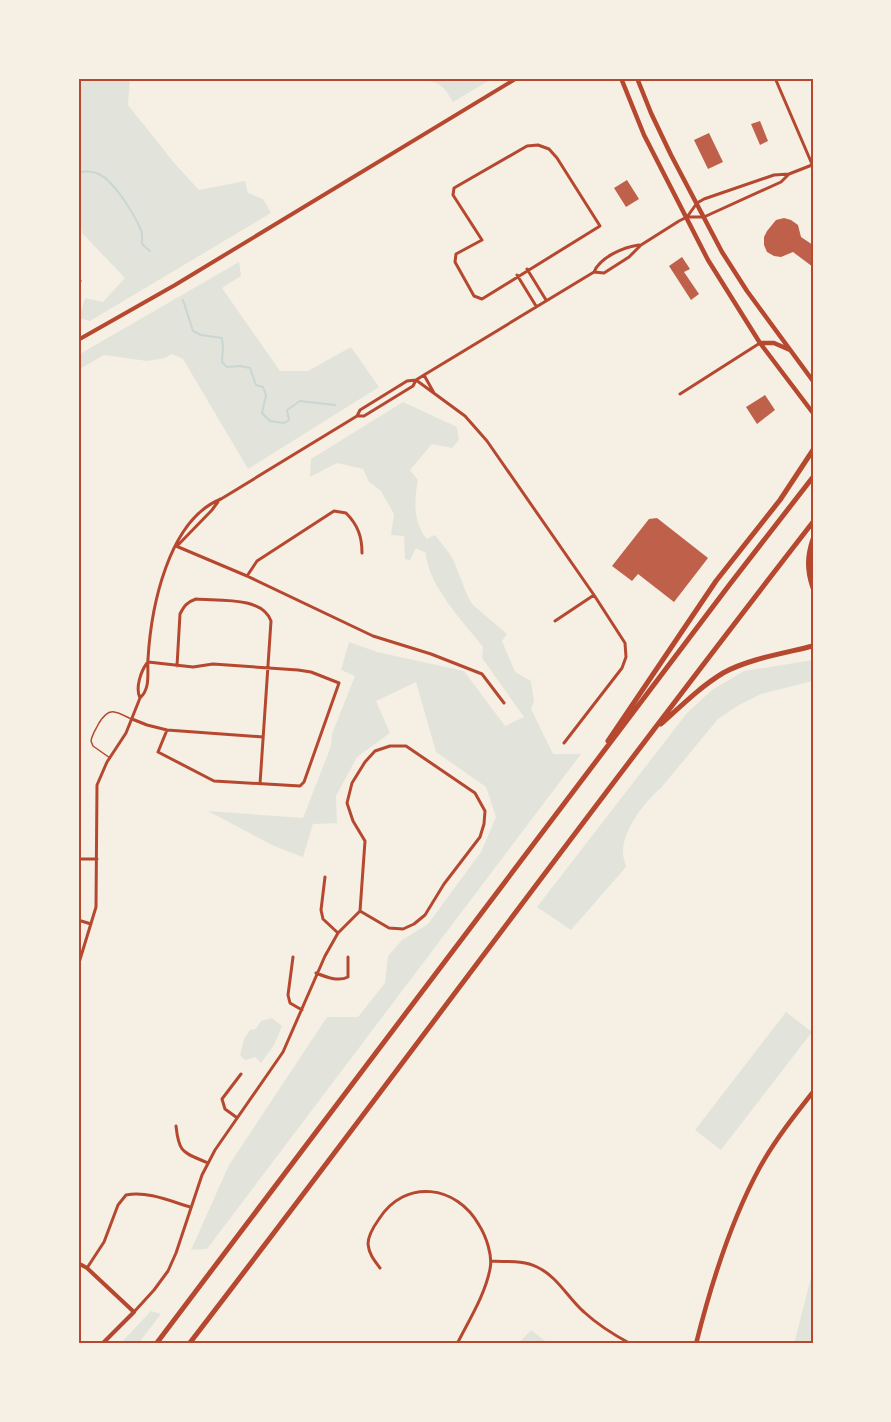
<svg xmlns="http://www.w3.org/2000/svg" width="891" height="1422" viewBox="0 0 891 1422" font-family="'Archivo Narrow',sans-serif">
<style>
.green{fill:#e2e4dc}
.lines{fill:none;stroke-linecap:round;stroke-linejoin:round}
.stream{stroke:#c9d6d2;stroke-width:2}
.building{fill:#bf614a}
.service{stroke:#b5482f;stroke-width:1.5}
.minor{stroke:#b5482f;stroke-width:3}
.tertiary{stroke:#b5482f;stroke-width:4}
.secondary{stroke:#b5482f;stroke-width:4.5}
.trunk{stroke:#b5482f;stroke-width:5}
.neatline{fill:none;stroke:#b5482f;stroke-width:2}
</style>
<rect width="100%" height="100%" fill="#f6efe4"/>
<!-- green -->
<path class="green" d="M78,78H130L128,105L176,165L199,190L245,181L248,193L263,199L271,213L90,321L79,318L85,298L103,302L125,278L82,233L81,226L78,224Z
M416,78H493L453,102C442,82 438,83 416,78Z
M239,262L241,276L222,288L280,371H308L351,347L379,387L248,469L183,359L172,354L165,358L147,361L104,355L78,370V355Z
M403,402L457,427L459,440L452,448L432,444L410,470L418,480C414,499 413,523 427,539L435,535L452,557L468,597L473,605L507,634L502,641L515,672L531,681L534,701L531,709L553,754H581L207,1249L191,1250L229,1165L327,1017H358L385,983L388,956L402,940L428,924L481,852L496,817L486,787L436,752L416,682L376,701L390,733L357,757L336,796L337,823L313,824L303,857L274,846L208,811L303,818L331,746L332,734L355,676L341,670L349,642L377,652L464,671L505,726L524,717L482,658L483,647C464,623 427,584 426,553L416,548L410,560L405,559L404,536L391,535L394,514L381,491L369,482L363,469L337,463L310,477L311,459Z
M813,660V681L761,694L739,705L718,719L661,788C645,801 622,831 623,853C623,857 625,862 626,867L571,930L537,907L687,713L712,690L744,671Z
M786,1012L812,1032L721,1150L695,1130Z
M272,1018L282,1026L274,1045L261,1063L255,1057L245,1060L240,1055L244,1039L250,1030L256,1029L261,1021Z
M813,1272V1344H794L812,1274Z
M151,1311L161,1314L138,1344H120Z
M531,1330L549,1344H518Z"/>
<g class="lines">
<!-- stream -->
<path class="stream" d="M78,169L80,172C87,171 93,171 99,174C115,182 134,214 141,230C143,234 142,240 142,244L150,251
M183,300L193,331L201,335L222,338L223,347L222,362L227,367L240,366L250,368L256,385L263,387L266,395L262,413L270,421L284,423L289,420L287,410L300,401L335,405"/>
</g>
<!-- building -->
<path class="building" d="M760,121L768,141L760,145L751,124Z
M709,133L723,162L708,169L694,140Z
M627,180L639,199L626,207L614,188Z
M784,218L791,220L798,225L801,237L813,245V267L793,252L781,257L774,256L767,252L764,245V237L767,231L776,220Z
M682,257L690,269L684,272L699,294L691,300L669,266Z
M765,395L775,410L757,424L746,407Z
M657,518L708,558L674,602L638,574L632,581L612,566L649,519Z"/>
<g class="lines">
<!-- service -->
<path class="service" d="M110,758L93,746L91,741C92,734 96,729 99,723C109,706 116,711 131,719"/>
<!-- minor -->
<path class="minor" d="M775,78L812,164
M538,145L549,149L557,158L600,226L482,299L474,296L455,262L456,254L482,240L453,195L454,188L527,146Z
M687,217L697,203L704,199L774,175L789,174L812,165
M527,269L546,300
M594,272C600,257 624,247 639,245
M517,275L536,306
M78,280L80,281
M424,375L434,393
M416,380L465,416L487,441L594,595L625,643L626,657L622,668L564,743
M680,394L760,343
M357,416H364L413,386L416,380L424,375L594,272L604,273L629,257L641,245L679,221L687,217H704L781,182L789,174
M178,545L212,510L220,499
M176,546L247,576L373,636L431,654L482,674L504,703
M247,576L257,561L334,511L346,513C358,525 362,537 362,553
M555,621L594,595
M177,666L180,614C184,606 187,602 196,599C218,601 262,596 271,621L260,784
M140,698C135,688 141,671 147,663
M132,719L147,725L167,730L158,752L214,781L300,786L304,782L339,683L311,672L298,670L213,664L193,667L148,662
M167,730L263,737
M390,746H406L475,793L485,811L484,824L480,837L444,884L425,915L414,924L403,929L389,928L360,911L365,841L353,821L347,803L352,783L365,762L375,751Z
M78,859H97
M325,877L321,910L323,919L338,933
M78,920L91,924
M293,957L288,995L290,1003L302,1010
M78,966L96,907L97,785L107,762L126,733L140,698C151,688 147,672 148,659C151,608 168,520 221,499L357,416L360,410L407,381L416,380
M316,973C326,977 338,982 348,977V957
M236,1117L225,1109L222,1099L241,1074
M176,1126C179,1154 183,1152 208,1163
M491,1261C506,1262 523,1260 537,1267C557,1276 568,1298 584,1312C598,1325 614,1335 631,1344
M87,1268L104,1242L118,1205L126,1195C148,1191 170,1201 190,1207
M380,1268C374,1260 369,1254 368,1244C368,1235 374,1226 379,1219C405,1178 457,1185 479,1225C486,1236 493,1256 490,1269C485,1295 469,1320 457,1344
M134,1312L154,1290L168,1271L176,1253L202,1175L215,1150L283,1052L325,956L338,933L360,911"/>
<!-- tertiary -->
<path class="tertiary" d="M78,340L175,285L517,78
M78,1263L87,1268L134,1312L102,1344"/>
<!-- secondary -->
<path class="secondary" d="M621,78L644,135L708,260L760,343L813,413
M637,78L651,113L671,155L722,252L747,291L813,381
M760,343H774L790,350
M696,1344C711,1284 730,1222 760,1167C775,1140 794,1116 813,1092"/>
<!-- trunk -->
<path class="trunk" d="M813,539C807,557 807,570 813,588
M661,724C681,706 700,687 723,673C748,659 785,653 813,646
M608,741L716,581L780,500L813,450
M156,1344L730,584L813,477
M189,1344C399,1071 602,793 813,522"/>
</g>
<!-- border -->
<rect width="891" height="1422" fill="none" stroke="#f6efe4" stroke-width="159"/>
<rect x="80" y="80" width="732" height="1262" class="neatline"/>
</svg>
